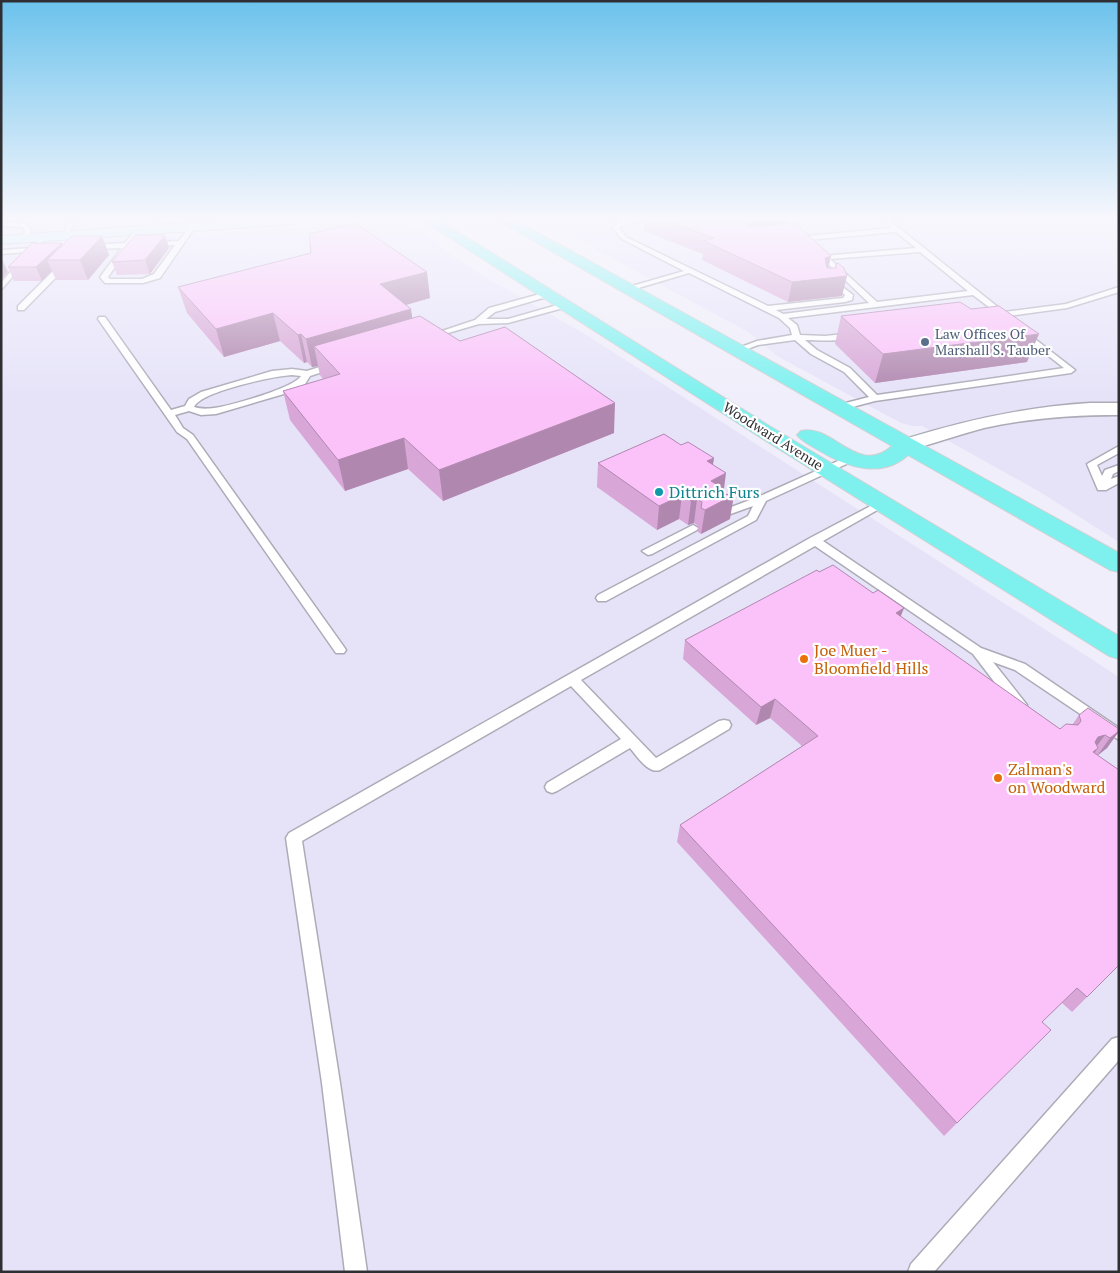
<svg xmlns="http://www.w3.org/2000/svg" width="1120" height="1273" viewBox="0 0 1120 1273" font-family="'PT Serif',serif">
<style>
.commercial{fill:#e6e3f9}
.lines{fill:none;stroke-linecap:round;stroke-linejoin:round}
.service-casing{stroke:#acacb7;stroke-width:3}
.minor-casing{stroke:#acacb7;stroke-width:3}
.secondary-casing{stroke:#acacb7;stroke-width:2}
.primary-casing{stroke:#d1d1d2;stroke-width:2}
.service{fill:#fff;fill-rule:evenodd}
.minor{fill:#fff;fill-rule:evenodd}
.secondary{fill:#bef8f7;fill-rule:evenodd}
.primary{fill:#7ef1ef;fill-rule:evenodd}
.wall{fill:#d8a7d7}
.shaded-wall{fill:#b088af}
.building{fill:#fbc2fa;stroke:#b088af}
.service-dot{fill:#5c6f8a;stroke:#fff;stroke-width:2}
.culture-dot{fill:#0f9aa8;stroke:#fff;stroke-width:2}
.food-dot{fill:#e8710a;stroke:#fff;stroke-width:2}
.labels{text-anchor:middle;stroke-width:4.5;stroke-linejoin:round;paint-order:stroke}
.far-service-label{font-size:14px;fill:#4e5e75;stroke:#fff;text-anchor:start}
.far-street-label{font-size:14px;fill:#2f2f33;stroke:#fff}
.culture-label{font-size:16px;fill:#0d838f;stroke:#fff;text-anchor:start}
.food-label{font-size:16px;fill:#c56008;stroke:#fff;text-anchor:start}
</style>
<rect width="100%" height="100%" fill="#efeefa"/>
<!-- commercial -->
<path class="commercial" d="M1,220H226L1,235Z
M541,220H1119V542L1040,492L922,426H913L901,423L777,356L750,333Z
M379,223L405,224L425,231L448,253L483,276L585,334L1119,677V1272H1V246Z"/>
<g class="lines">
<defs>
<path id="service" d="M70,220H76L67,236H63Z
M642,220L619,227L626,237L768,306L843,298L845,295L840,290L844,288L853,295L852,300L845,302L776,310L783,314L869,303L822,258V256L916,248L896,232L796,241L793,239L796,237L891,228L882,220H889L1004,312L1066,304L1119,287V292L1067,308L1002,317L973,295L788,318L797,325L800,335L825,336L854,333L855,335C843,343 819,340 805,340L817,350L850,368L877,395L1064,368L1019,333V329H1022L1075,370L1071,373L875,401L841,410L838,409V405L869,397L844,372L811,354L795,340L758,345L737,353L733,350L757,341L792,335L790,328L779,318L689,273L625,292V288L684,271L622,239L612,227L622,221ZM920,252L968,291L877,302L830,259Z
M1,222H17L27,225L31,231L29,238L26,240L23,238L25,231L23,227L1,226Z
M190,226L195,227L160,278L143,283H105L100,277L122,248L91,249L88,247L91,245L125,243L138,228L141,230L132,243L179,241ZM175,245L154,274L142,279H110L108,277L129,247Z
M42,236L47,237L1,290V283L27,252L1,254V250L31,248Z
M63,261L70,263L24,310H18V306Z
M547,292H550V296L495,312L486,319H508L564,303L568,305L567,307L508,323L479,324L431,338L427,336L475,320L489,308Z
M99,317H105L171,410L185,406L189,399L201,392L272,371L292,369L307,371L332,363H338V367L310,376L305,384L294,391L216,414L201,415L189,411L175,415L183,428L193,435L344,647L346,650L344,653H336L187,439L177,432L98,319ZM292,375L301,376C294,388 230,406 214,408C206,409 201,409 194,407C201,391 275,376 292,375Z
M1119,446V453L1097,465L1102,476L1105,470L1119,465V471L1113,474L1111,479L1119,476V483L1106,490H1098L1087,464Z
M849,456L854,459L853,461L766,501L756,520L606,601H598L596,598L598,595L748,516L753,506L722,517L718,516L717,514L718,512L758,497Z
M882,500L886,501L887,503L886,505L823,541L981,648L1025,664L1119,728V740L1015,670L993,662L1027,705L1025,709L1020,710L1015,709L973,654L815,546L581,680L656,758L719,721L724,720L729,721L731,725L729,729L660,770C648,774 637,756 630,748L557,791L552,793L547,791L545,787L547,783L621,739L571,686L302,841L340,1083L367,1272H345L322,1083L286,838L289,833L810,538Z
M693,525L698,528L697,530L652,554L648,555L642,551Z
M1119,1037V1060L934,1272H908L911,1264L1112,1039Z"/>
<path id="minor" d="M1090,403H1119V415C1073,415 1029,418 984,428C958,435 932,444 906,451L899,449L896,445L899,441C962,421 1024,407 1090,403Z"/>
<path id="secondary" d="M229,220H303L296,224L1,244V236Z"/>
<path id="primary" d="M422,220H439L766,424L1119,636V659L1109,656L752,432Z
M497,220H515L1119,553V572L1110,570L908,455C882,479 846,467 820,451C812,446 803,442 797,435L801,431C832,423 858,477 892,446Z"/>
</defs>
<!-- service casing -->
<use href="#service" class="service-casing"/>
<!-- minor casing -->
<use href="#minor" class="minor-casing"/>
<!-- secondary casing -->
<use href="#secondary" class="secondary-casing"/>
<!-- primary casing -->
<use href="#primary" class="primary-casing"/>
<!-- service -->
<use href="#service" class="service"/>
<!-- minor -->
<use href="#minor" class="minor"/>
<!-- secondary -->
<use href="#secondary" class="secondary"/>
<!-- primary -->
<use href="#primary" class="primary"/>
</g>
<!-- wall -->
<path class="wall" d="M644,220H787V224L831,256L828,268H835L836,264L842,296L788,302L702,260L703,254L644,231Z
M165,235L169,248L150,274L117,275L112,262Z
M102,236L109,255L88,280H56L52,271L42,281H14L8,267L62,243L63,245Z
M178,287L430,298L406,305L412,318L460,341L614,433L443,501L408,469L345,491L290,420L283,391L323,379L320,375L318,366L312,367L307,362L304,363L280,341L224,357L187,313Z
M841,316L1027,362L875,383L835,344Z
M681,445L714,458L713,464L723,494L730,519L701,534L698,532V526L694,523L688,525L679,519L657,530L597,487L598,463Z
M819,572L873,593L904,608L900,616L1060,729L1072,725L1079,715L1119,729V732L1107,748L1098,755L1087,997L1072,1012L1062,1003L1042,1022L957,1123L944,1136L677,842L680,825L802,746L770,718L756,725L683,659L685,640Z"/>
<!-- shaded-wall -->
<path class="shaded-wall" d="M750,220H787L785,235L748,238Z
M165,235L169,248L150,274L145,260Z
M102,236L109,255L88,280L80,260Z
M62,243L67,256L47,260L52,271L42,281L36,267Z
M831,256L826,276L825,258Z
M1,257L8,272L1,280Z
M427,272L430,298L384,311L380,284Z
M847,276L842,296L788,302L792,282Z
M411,309L415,336L314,346L318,366L312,367L306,339Z
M273,313L280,341L224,357L216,329Z
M301,334L307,362L304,363L298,335Z
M1039,334L1027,362L875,383L883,354Z
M615,403L614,433L443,501L439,470Z
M404,438L408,469L345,491L338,460Z
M714,458L710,481L707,461Z
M726,473L723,497L734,495L730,519L701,534L705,510L711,481Z
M682,495L679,519L657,530L659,506Z
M697,499L694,523L688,525L691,501Z
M904,608L897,626L896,613Z
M775,699L770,718L756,725L761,707Z
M1119,731L1107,748L1097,756L1110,738Z
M1105,735L1093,751L1098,748L1085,766V755L1098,737Z"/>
<!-- building -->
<path class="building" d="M665,220H741L748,227L795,223L831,256L825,258L827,268H836V264L838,263L844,268L847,276L792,282L704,241L714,238Z
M355,223L427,272L380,284L411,309L306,339L301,334L298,335L273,313L216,329L178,287L311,253L309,234Z
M135,235H165L145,260L112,262Z
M72,236H102L80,260H47Z
M32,243H62L36,267H8Z
M960,302L971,309L999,306L1039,334L883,354L841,316Z
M420,316L460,341L505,327L615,403L439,470L404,438L338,460L283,391L340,374L314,346Z
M664,434L681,445L688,442L714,458L707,461L726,473L711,481L721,487L719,491L721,494L734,495L705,510L701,508L702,502L697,499L691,501L682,495L659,506L598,463Z
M833,565L873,593L878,590L904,608L896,613L1060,729L1066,724L1078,725L1081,721L1079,715L1088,708L1119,729V731L1110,738L1105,735L1098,737L1095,742L1098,748L1093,752L1119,770V965L1087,997L1077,988L1042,1022L1051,1030L957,1123L680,825L818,736L775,699L761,707L685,640L817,570L819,572Z"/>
<!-- sky -->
<linearGradient id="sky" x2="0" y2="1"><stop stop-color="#6bc2ec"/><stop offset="0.55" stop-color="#f8f7fd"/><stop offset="1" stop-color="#f8f7fd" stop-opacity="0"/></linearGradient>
<rect width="1120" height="398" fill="url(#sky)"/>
<!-- markers -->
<circle class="service-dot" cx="925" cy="342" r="5"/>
<circle class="culture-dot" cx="659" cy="492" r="5"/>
<g class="food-dot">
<circle cx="804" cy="659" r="5"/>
<circle cx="998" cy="778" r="5"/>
</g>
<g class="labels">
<!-- far-service labels -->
<g class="far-service-label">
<text x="935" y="339">Law Offices Of<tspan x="935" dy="16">Marshall S. Tauber</tspan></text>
</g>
<!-- far-street labels -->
<g class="far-street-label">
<text transform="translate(773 436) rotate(32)" y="5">Woodward Avenue</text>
</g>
<!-- culture labels -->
<g class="culture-label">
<text x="669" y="498">Dittrich Furs</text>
</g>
<!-- food labels -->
<g class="food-label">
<text x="814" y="656">Joe Muer -<tspan x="814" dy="18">Bloomfield Hills</tspan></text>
<text x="1008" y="775">Zalman's<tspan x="1008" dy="18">on Woodward</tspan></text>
</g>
</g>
<!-- border -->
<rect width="1120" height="1273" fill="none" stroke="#2f2f33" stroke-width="5"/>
</svg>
